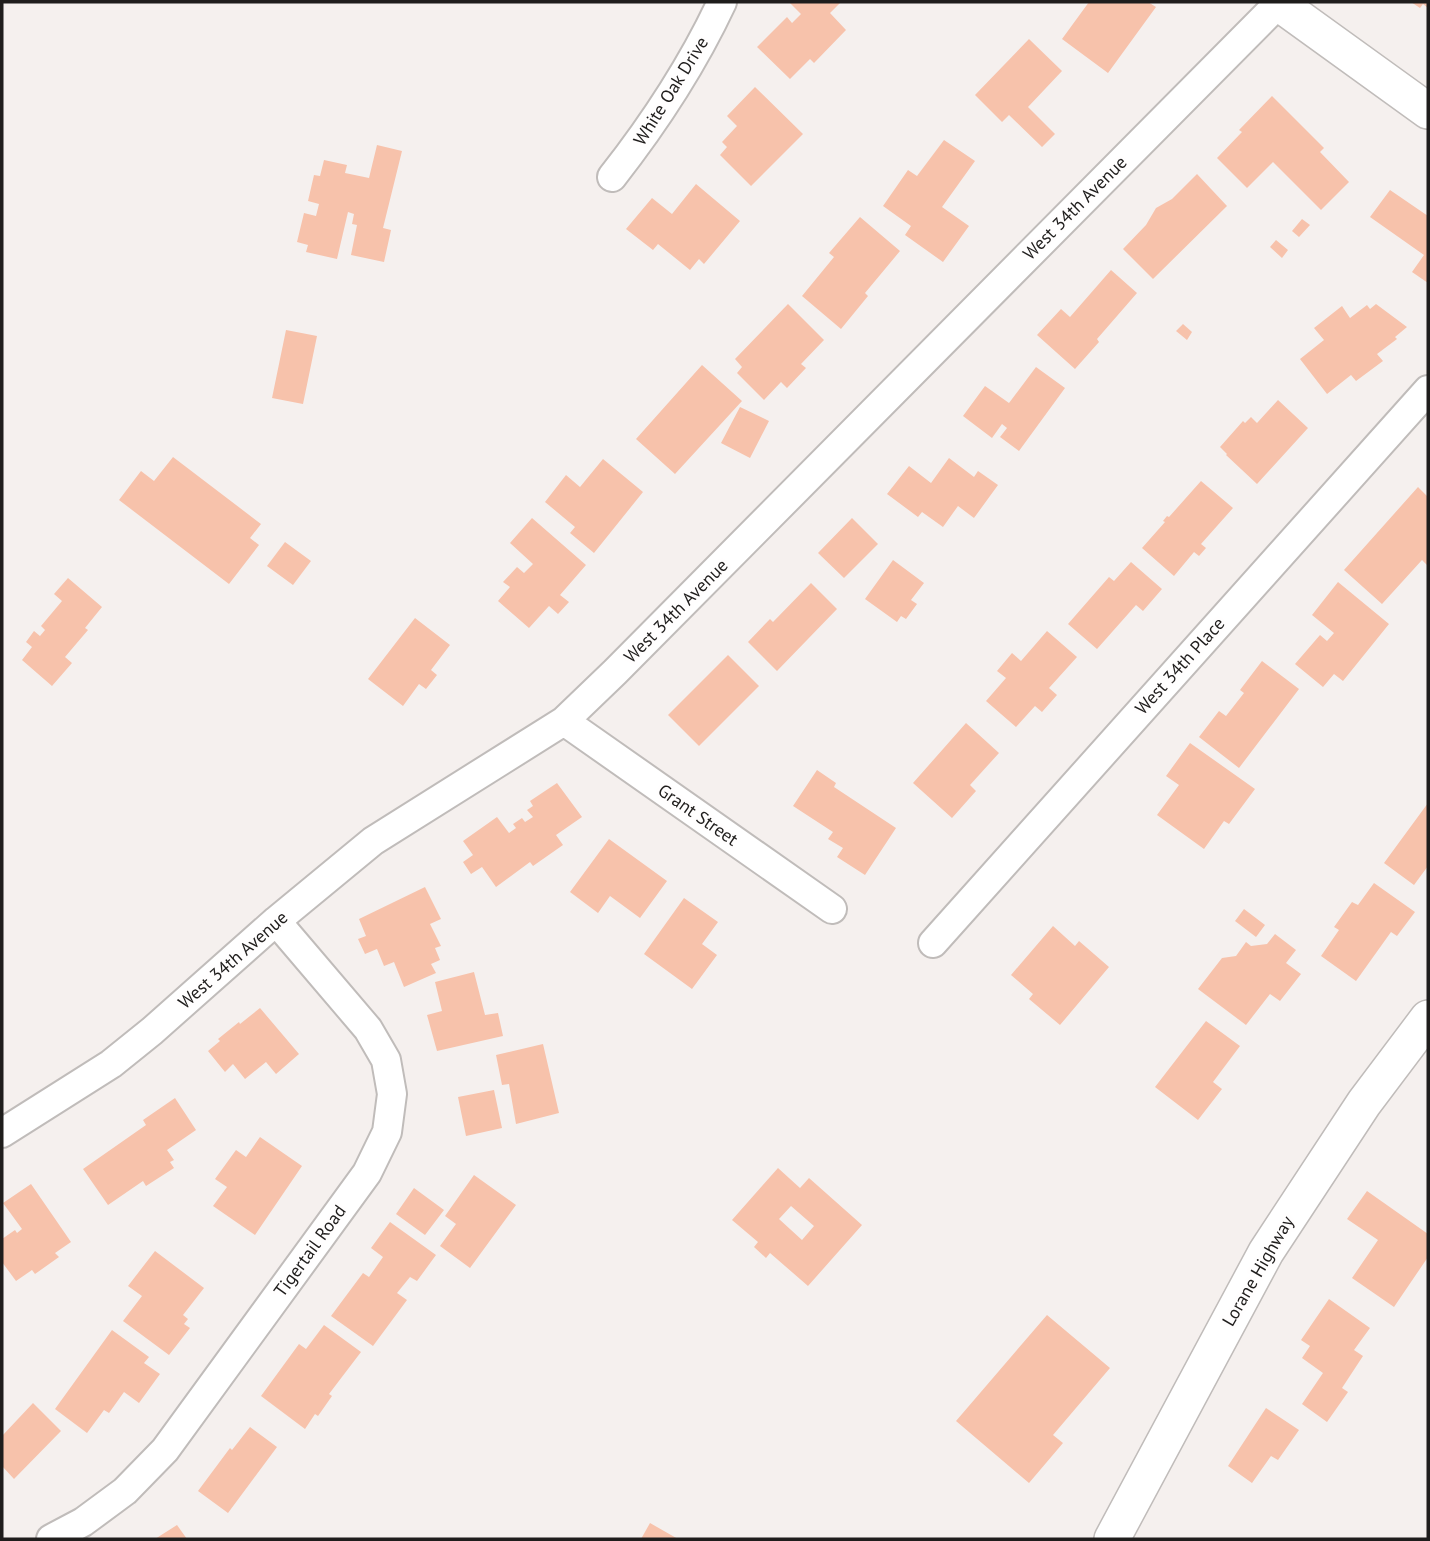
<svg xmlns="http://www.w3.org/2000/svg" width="1430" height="1541" viewBox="0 0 1430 1541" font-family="'PT Sans',sans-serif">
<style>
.building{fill:#f7c2ab;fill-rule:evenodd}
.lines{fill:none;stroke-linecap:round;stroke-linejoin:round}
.minor-casing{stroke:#c0bcba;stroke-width:32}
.tertiary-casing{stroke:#c0bcba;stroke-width:38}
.minor{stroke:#fff;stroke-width:28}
.tertiary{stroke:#fff;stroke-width:35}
.labels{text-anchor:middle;stroke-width:7;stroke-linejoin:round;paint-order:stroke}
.street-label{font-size:18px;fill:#1f1d1c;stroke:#fffefe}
</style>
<rect width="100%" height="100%" fill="#f5f0ee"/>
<!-- building -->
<path class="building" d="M789,2H841L830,13L846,30L814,63L810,59L790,79L757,47L787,17L792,23L801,14Z
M1089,2H1148L1156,7L1108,73L1062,39Z
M1411,2H1428V8L1423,4L1420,8Z
M1029,39L1062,71L1028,107L1055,134L1042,147L1009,115L1002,122L975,95Z
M755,87L803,134L751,186L720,155L727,147L722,142L737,126L727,116Z
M1272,96L1324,148L1320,152L1349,182L1321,210L1273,162L1247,188L1217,158L1242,132L1239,130Z
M944,140L975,161L942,207L969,226L943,262L905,235L911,226L883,206L908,170L917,176Z
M377,145L402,151L383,228L391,230L384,262L351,255L357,225L352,224L354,214L348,212L337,259L306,252L308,245L297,242L304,213L316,216L319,204L308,201L314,175L320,176L324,160L347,165L345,173L369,178Z
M1197,174L1227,206L1153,279L1123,249L1146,225L1156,208L1172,199Z
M696,184L740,221L704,264L699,259L690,270L658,244L653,250L626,229L652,198L672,214Z
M1390,190L1428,216V283L1412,272L1424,255L1370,217Z
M860,217L900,251L865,293L868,296L841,329L802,296L834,257L829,253Z
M1302,219L1310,225L1299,237L1292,231Z
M1276,240L1288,250L1282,258L1270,247Z
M1111,270L1137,293L1097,339L1099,342L1075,369L1037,335L1061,309L1070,317Z
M788,304L824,340L801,364L806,368L787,388L781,382L764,400L737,373L742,367L735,359Z
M1376,304L1407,327L1395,337L1397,339L1377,354L1383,361L1356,381L1351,375L1327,394L1300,359L1324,340L1314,328L1342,306L1350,318L1367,305L1370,309Z
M1183,324L1192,332L1187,340L1176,331Z
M286,330L317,336L303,404L272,398Z
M702,365L742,401L675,474L636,439Z
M1036,367L1065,388L1019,451L1000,437L1007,428L1002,424L992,438L963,416L985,386L1009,403Z
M1278,400L1308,428L1257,484L1226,455L1227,454L1220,447L1243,421L1245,423L1251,417L1257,423Z
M740,407L769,421L750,458L721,443Z
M173,457L261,524L250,538L259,545L229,584L119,500L141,471L154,481Z
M949,458L974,477L978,471L998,485L974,518L958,506L943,527L922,512L918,517L887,494L909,466L931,483Z
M603,459L643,492L594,553L570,533L575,527L545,502L566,475L580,487Z
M1201,481L1233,508L1201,544L1206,548L1199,556L1194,552L1174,576L1142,548L1165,522L1163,521L1167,516L1169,517Z
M1418,487L1428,497V566L1422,560L1382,604L1344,570Z
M532,518L586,565L560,595L569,602L558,614L549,606L529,628L498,601L510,587L503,582L517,567L524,573L533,564L510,543Z
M852,518L878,544L844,578L818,553Z
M285,542L311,561L293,585L267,566Z
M893,560L924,583L911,600L917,604L906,619L901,616L897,622L865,599Z
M1131,562L1162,589L1143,611L1136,605L1097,649L1068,624L1109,577L1114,581Z
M68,578L102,607L85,628L88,630L65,657L72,663L52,686L22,660L32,647L26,642L34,631L40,636L45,630L41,626L62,601L54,594Z
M1338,582L1389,624L1343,681L1334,674L1323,687L1295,664L1320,635L1327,641L1334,633L1312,615Z
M811,583L837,609L777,671L748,642L770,619L773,622Z
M415,618L450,645L431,670L437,675L426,689L419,684L403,706L368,679Z
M1047,631L1077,657L1049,688L1057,695L1042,712L1035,706L1016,727L986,701L1006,678L997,671L1012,653L1021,661Z
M728,655L759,686L699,746L668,715Z
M1262,661L1299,689L1239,768L1199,737L1219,711L1226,716L1244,693L1240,690Z
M966,723L999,753L970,785L976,791L952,818L913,783Z
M1190,743L1255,789L1229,824L1224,821L1204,849L1157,815L1179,785L1166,776Z
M817,770L836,783L834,787L896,828L865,875L837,857L843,848L828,839L833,832L793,806Z
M557,783L582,817L556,835L563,845L533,866L530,862L496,887L482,867L471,874L463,862L473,855L463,841L497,817L509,833L516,828L513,824L522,818L525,822L533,817L527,810L533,806L530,801Z
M1428,803V866L1414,885L1384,863Z
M609,839L667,881L640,918L610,896L598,913L570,892Z
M1374,883L1415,912L1397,936L1391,932L1356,981L1321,956L1339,930L1334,927L1352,902L1358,905Z
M425,887L441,919L430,924L441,946L435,948L440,960L431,964L436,973L404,987L394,962L384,966L377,949L365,954L358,939L366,936L359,919Z
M684,898L718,922L702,944L717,955L692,989L644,954Z
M1244,909L1265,925L1256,937L1235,921Z
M1053,926L1075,946L1079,941L1109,967L1060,1025L1029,999L1033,994L1011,975Z
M1275,934L1296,950L1286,963L1301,974L1280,1001L1270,994L1246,1025L1198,989L1222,958L1236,956L1246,942L1251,946L1267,944Z
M474,972L485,1015L498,1013L503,1036L437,1051L427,1015L442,1011L435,982Z
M260,1008L299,1054L276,1074L266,1062L245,1079L233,1064L225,1072L208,1051L220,1041L218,1039L239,1022L240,1024Z
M1206,1021L1240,1046L1213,1082L1222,1089L1198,1120L1155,1087Z
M543,1044L559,1113L516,1124L509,1084L502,1085L496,1055Z
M494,1090L502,1128L466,1136L458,1097Z
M175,1098L196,1130L167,1150L174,1160L170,1162L174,1168L146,1186L143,1181L108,1205L83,1169L146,1125L143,1120Z
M260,1137L302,1166L255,1235L213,1206L227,1187L215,1179L236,1150L246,1157Z
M778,1168L800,1188L809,1178L862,1225L808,1286L770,1253L766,1258L754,1247L758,1242L732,1220ZM791,1206L814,1226L802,1240L779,1219Z
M474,1175L516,1205L470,1268L440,1246L456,1224L445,1216Z
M31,1184L71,1242L55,1253L59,1257L35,1274L32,1270L16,1281L2,1262V1239L15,1230L17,1233L22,1229L3,1203Z
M414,1188L444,1210L425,1235L396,1214Z
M1367,1191L1428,1234V1257L1394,1307L1352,1278L1378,1240L1347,1219Z
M390,1222L436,1255L417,1281L410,1277L397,1293L407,1300L373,1346L331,1316L363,1273L369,1277L383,1257L371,1248Z
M155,1251L204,1288L183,1315L188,1319L184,1324L190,1328L169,1355L123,1321L142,1296L128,1286Z
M1329,1299L1370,1328L1354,1350L1363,1356L1342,1388L1348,1392L1327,1422L1302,1404L1323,1373L1302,1358L1310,1346L1301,1340Z
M1047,1315L1110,1368L1053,1435L1063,1443L1029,1483L956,1421Z
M324,1325L361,1352L329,1394L332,1396L318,1416L315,1414L305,1429L261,1396L299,1344L306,1349Z
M112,1330L149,1357L144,1363L160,1374L139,1403L124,1392L109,1413L104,1410L87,1433L55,1409Z
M33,1403L61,1431L14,1479L2,1466V1436Z
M1266,1408L1299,1430L1278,1460L1271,1456L1252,1483L1228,1466Z
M250,1427L277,1447L228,1513L198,1491L230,1448L232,1450Z
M650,1523L678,1539H641Z
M177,1525L187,1539H155Z"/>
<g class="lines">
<defs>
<path id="minor" d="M612,177C656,121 692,66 722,2
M564,721L832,909
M933,943L1428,390
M2,1133L111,1064L152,1031L276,921L373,841L564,721L615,672L1279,3
M51,1539L83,1522L125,1491L165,1450L367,1173L387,1132L392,1094L386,1060L368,1029L276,921"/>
<path id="tertiary" d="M1277,2L1428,111
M1112,1539L1266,1252L1364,1103L1428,1018"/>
</defs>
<!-- minor casing -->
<use href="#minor" class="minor-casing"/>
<!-- tertiary casing -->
<use href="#tertiary" class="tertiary-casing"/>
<!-- minor -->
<use href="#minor" class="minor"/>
<!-- tertiary -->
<use href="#tertiary" class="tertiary"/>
</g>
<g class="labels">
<!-- street labels -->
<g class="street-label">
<text transform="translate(671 91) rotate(-58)" y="6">White Oak Drive</text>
<text transform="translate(1075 208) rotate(-45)" y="6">West 34th Avenue</text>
<text transform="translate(676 611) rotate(-45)" y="6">West 34th Avenue</text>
<text transform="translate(1180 666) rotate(-48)" y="6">West 34th Place</text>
<text transform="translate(698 815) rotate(35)" y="6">Grant Street</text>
<text transform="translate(233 960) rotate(-41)" y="6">West 34th Avenue</text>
<text transform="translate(310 1251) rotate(-54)" y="6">Tigertail Road</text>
<text transform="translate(1258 1271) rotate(-60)" y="6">Lorane Highway</text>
</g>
</g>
<!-- border -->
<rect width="1430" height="1541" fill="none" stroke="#1f1d1c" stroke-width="7"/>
</svg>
